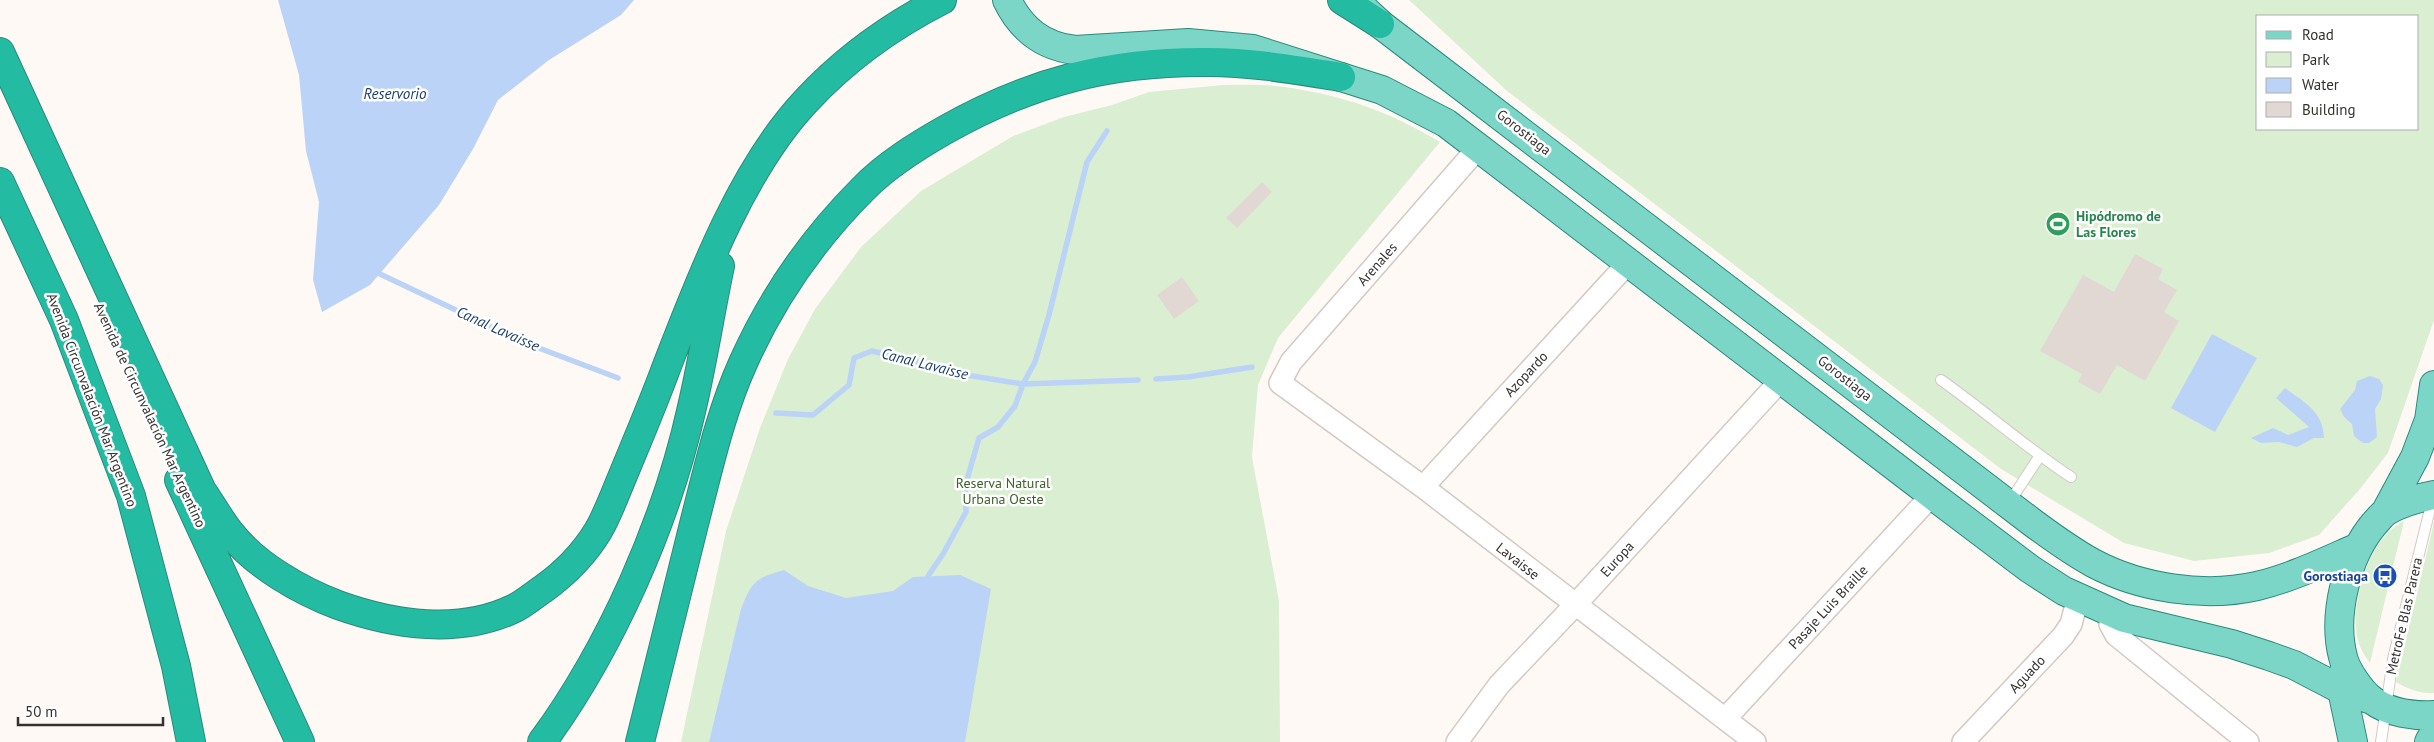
<svg xmlns="http://www.w3.org/2000/svg" width="2434" height="742" viewBox="0 0 2434 742" font-family="'PT Sans',sans-serif">
<style>
.green{fill:#daefd1;fill-rule:evenodd}
.water{fill:#bbd3f6}
.lines{fill:none;stroke-linecap:round;stroke-linejoin:round}
.stream{stroke:#bbd3f6;stroke-width:5.5}
.building{fill:#e1d8d3}
.lane-casing{stroke:#d2c9c4;stroke-width:12}
.street-casing{stroke:#d2c9c4;stroke-width:24}
.primary-casing{stroke:#2a8b7a;stroke-width:30}
.highway-casing{stroke:#2a8b7a;stroke-width:30}
.lane{stroke:#fff;stroke-width:10}
.street{stroke:#fff;stroke-width:21}
.primary{stroke:#7cd6c8;stroke-width:28}
.highway{stroke:#24bba3;stroke-width:28}
.labels{text-anchor:middle;stroke-width:5;stroke-linejoin:round;paint-order:stroke}
.street-label{font-size:14px;fill:#34312f;stroke:#fff}
.leisure-label{font-size:14px;font-weight:bold;fill:#27864d;stroke:#fff;text-anchor:start}
.park-label{font-size:14px;fill:#3c6327;stroke:#fff}
.transit-label{font-size:14px;font-weight:bold;fill:#164399;stroke:#fff;text-anchor:end}
.water-label{font-size:15px;font-style:italic;fill:#1a3d71;stroke:#fff}
</style>
<rect width="100%" height="100%" fill="#fff9f6"/>
<!-- green -->
<path class="green" d="M1409,0H2434V320L2388,453L2360,489L2319,535L2269,553L2194,561L2124,543L2001,469L1507,91ZM2258,16H2418V129H2258Z
M1223,85C1243,85 1265,84 1285,87C1345,96 1388,111 1440,142L1278,338L1258,385L1252,457L1279,601L1280,742H681L726,531L760,428L788,359L815,309L861,247L921,191L1013,136L1064,117L1112,105L1149,92Z
M2404,521L2370,663C2364,655 2359,647 2357,636C2352,607 2363,565 2381,541C2387,532 2395,526 2404,521Z
M2434,522V693C2420,694 2408,689 2396,682Z"/>
<!-- water -->
<path class="water" d="M278,0H634L621,15L549,60L498,100L473,149L439,205L370,285L322,312L313,280L319,202L306,151L299,75Z
M2212,334L2257,358L2215,432L2171,408Z
M2370,376L2379,379L2383,385L2381,399L2375,409L2377,437L2369,443H2363L2354,436L2352,424L2344,417L2340,409L2355,390L2357,381Z
M2285,388C2305,403 2323,411 2324,438H2314L2297,447L2279,442L2261,443L2251,438L2273,428L2288,435L2309,427L2276,398Z
M784,570L808,586L846,598L893,591L913,577L960,575L991,589L965,742H709L741,609C752,581 756,578 784,570Z"/>
<g class="lines">
<!-- stream -->
<path class="stream" d="M380,274L523,342L618,378
M1156,379L1188,377L1252,367
M776,413L813,415L849,385L854,358L872,351L915,361L947,372L1023,384L1138,380
M928,576L943,554L966,512V483L979,438L998,427L1015,406L1023,384L1035,362L1049,315L1087,162L1107,131"/>
</g>
<!-- building -->
<path class="building" d="M1262,182L1272,192L1237,228L1226,218Z
M2135,254L2163,269L2158,279L2177,290L2164,312L2179,321L2145,381L2117,365L2100,394L2078,382L2082,374L2040,351L2083,275L2114,292Z
M1182,277L1199,301L1174,319L1157,295Z"/>
<g class="lines">
<defs>
<path id="lane" d="M1941,380C1985,411 2025,447 2071,477
M2009,503L2039,457
M2381,742L2393,659L2433,497"/>
<path id="street" d="M1478,148L1291,362L1280,383L1423,487L1755,742
M1423,487L1629,262
M2110,613V624L2116,635L2248,742
M1725,719L1932,495
M1457,742L1499,685L1575,605L1781,380
M1963,742L2063,636L2071,624L2078,598"/>
<path id="primary" d="M1007,0C1021,29 1042,46 1075,50L1188,43L1253,49L1382,90L1446,123L1932,495L2030,569L2064,591L2124,618L2232,644L2269,656L2294,665L2342,690L2372,700
M1362,7L1380,24L2033,523C2052,537 2071,551 2093,563C2140,588 2204,598 2257,586C2291,578 2324,562 2356,548
M2434,495C2418,498 2402,502 2387,511C2382,514 2378,520 2374,524C2347,556 2332,615 2343,657C2346,670 2361,692 2372,700C2389,713 2414,716 2434,715
M2386,511L2415,457L2429,420L2434,385
M2343,674L2342,690L2353,742
M2429,742L2434,733"/>
<path id="highway" d="M1342,0L1380,24
M0,52L202,491C212,505 221,522 232,535C257,566 301,591 338,605C394,625 460,635 515,608C525,603 534,595 543,589C564,574 584,554 598,531C604,521 609,509 614,497C631,455 649,414 665,371C699,283 741,170 806,101C844,60 893,25 942,0
M0,182L64,320L131,496L176,666L191,742
M179,480L300,742
M542,742C611,648 667,521 692,407C703,360 710,313 720,266
M640,742C658,669 676,597 694,524C708,470 720,414 743,363C772,298 813,239 863,189C886,165 917,146 945,130C1030,82 1110,61 1208,62C1253,62 1297,70 1341,77"/>
</defs>
<!-- lane casing -->
<use href="#lane" class="lane-casing"/>
<!-- street casing -->
<use href="#street" class="street-casing"/>
<!-- primary casing -->
<use href="#primary" class="primary-casing"/>
<!-- highway casing -->
<use href="#highway" class="highway-casing"/>
<!-- lane -->
<use href="#lane" class="lane"/>
<!-- street -->
<use href="#street" class="street"/>
<!-- primary -->
<use href="#primary" class="primary"/>
<!-- highway -->
<use href="#highway" class="highway"/>
</g>
<!-- icons -->
<defs>
<symbol id="stadium-disc" viewBox="-11 -11 22 22"><circle r="9.5" fill="#2e9e5b" stroke="#fff"/><path d="M0-5a6.5 5 0 1 0 0 10a6.5 5 0 1 0 0-10ZM-3.5-1.8h7v3.6h-7Z" fill="#fff"/></symbol>
<symbol id="bus-disc" viewBox="-11 -11 22 22"><circle r="9.5" fill="#1a4fb4" stroke="#fff"/><path d="M-5-6H5V4H4V6H2V4H-2V6H-4V4H-5ZM-3.5-4V0h7V-4ZM-3.5 1.2v1.5H-2V1.2ZM2 1.2v1.5H3.5V1.2Z" fill="#fff"/></symbol>
</defs>
<g fill-rule="evenodd">
<use href="#stadium-disc" x="2044" y="210" width="28" height="28"/>
<use href="#bus-disc" x="2371" y="562" width="28" height="28"/>
</g>
<g class="labels">
<!-- street labels -->
<g class="street-label">
<text transform="translate(1524 132) rotate(38)" y="5">Gorostiaga</text>
<text transform="translate(1377 264) rotate(-49)" y="5">Arenales</text>
<text transform="translate(1526 374) rotate(-47)" y="5">Azopardo</text>
<text transform="translate(1845 378) rotate(38)" y="5">Gorostiaga</text>
<text transform="translate(92 400) rotate(69)" y="5">Avenida Circunvalación Mar Argentino</text>
<text transform="translate(150 415) rotate(65)" y="5">Avenida de Circunvalación Mar Argentino</text>
<text transform="translate(1617 559) rotate(-48)" y="5">Europa</text>
<text transform="translate(1518 561) rotate(38)" y="5">Lavaisse</text>
<text transform="translate(1828 607) rotate(-47)" y="5">Pasaje Luis Braille</text>
<text transform="translate(2404 616) rotate(-77)" y="5">MetroFe Blas Parera</text>
<text transform="translate(2027 674) rotate(-47)" y="5">Aguado</text>
</g>
<!-- leisure labels -->
<g class="leisure-label">
<text x="2076" y="221">Hipódromo de<tspan x="2076" dy="16">Las Flores</tspan></text>
</g>
<!-- park labels -->
<g class="park-label">
<text x="1003" y="488">Reserva Natural<tspan x="1003" dy="16">Urbana Oeste</tspan></text>
</g>
<!-- transit labels -->
<g class="transit-label">
<text x="2368" y="581">Gorostiaga</text>
</g>
<!-- water labels -->
<g class="water-label">
<text x="395" y="99">Reservorio</text>
<text transform="translate(498 329) rotate(24)" y="5">Canal Lavaisse</text>
<text transform="translate(925 364) rotate(14)" y="5">Canal Lavaisse</text>
</g>
</g>
<!-- legend -->
<rect x="2256" y="15" width="162" height="115" fill="#ffffff" stroke="#aeadac"/>
<rect x="2266" y="31" width="25" height="8" fill="#7cd6c8" stroke="#aeadac"/>
<text x="2302" y="40" font-size="15" fill="#34312f">Road</text>
<rect x="2266" y="52" width="25" height="15" fill="#daefd1" stroke="#aeadac"/>
<text x="2302" y="65" font-size="15" fill="#34312f">Park</text>
<rect x="2266" y="78" width="25" height="15" fill="#bbd3f6" stroke="#aeadac"/>
<text x="2302" y="90" font-size="15" fill="#34312f">Water</text>
<rect x="2266" y="102" width="25" height="15" fill="#e1d8d3" stroke="#aeadac"/>
<text x="2302" y="115" font-size="15" fill="#34312f">Building</text>
<!-- scale -->
<path d="M18 717v8h145v-8" fill="none" stroke="#34312f" stroke-width="2.5"/>
<text x="25" y="717" font-size="15" fill="#34312f" stroke="#ffffff" stroke-width="4" paint-order="stroke">50 m</text>
</svg>
